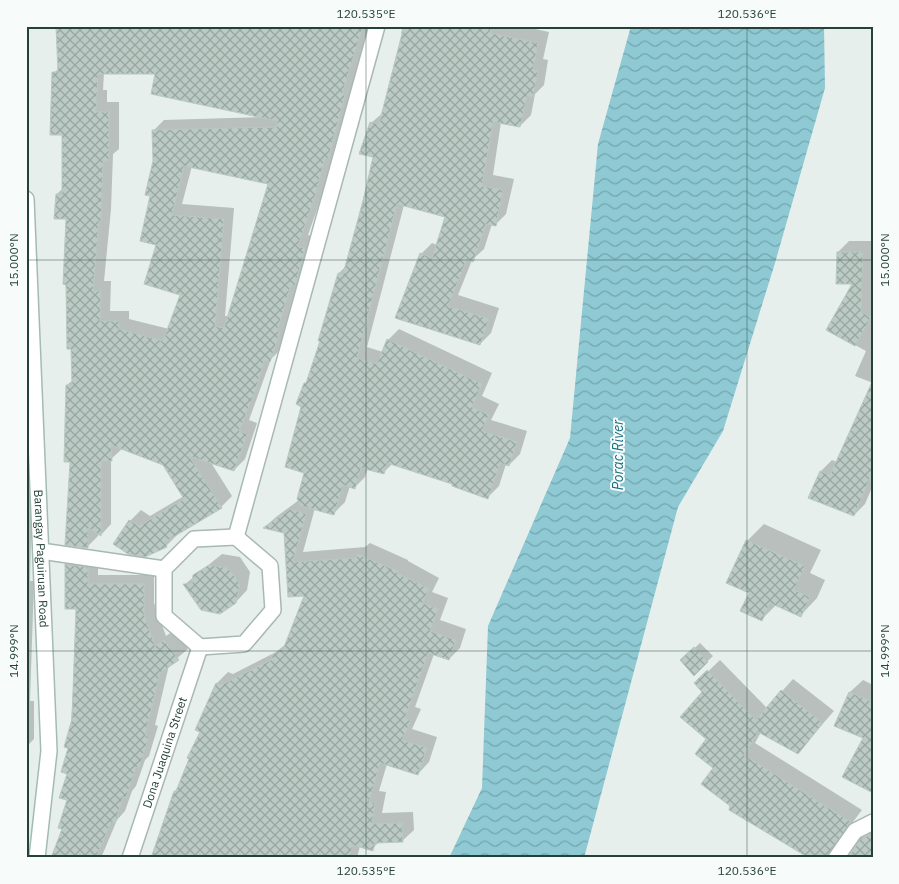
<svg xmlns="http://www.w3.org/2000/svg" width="899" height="884" viewBox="0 0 899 884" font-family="'IBM Plex Sans',sans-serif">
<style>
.water{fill:url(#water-waves)}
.shadow{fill:#0003;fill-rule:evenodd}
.building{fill:url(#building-cross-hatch);stroke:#b8c9c2;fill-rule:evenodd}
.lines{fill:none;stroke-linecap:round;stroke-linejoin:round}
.street-casing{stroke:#a8b8b2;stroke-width:18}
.secondary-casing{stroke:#a4bbb3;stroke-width:18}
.street{stroke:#fff;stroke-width:15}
.secondary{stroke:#fff;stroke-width:15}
.ticks{fill:none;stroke:#24423a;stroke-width:1;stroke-opacity:0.45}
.labels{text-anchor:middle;stroke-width:4;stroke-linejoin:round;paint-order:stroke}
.street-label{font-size:12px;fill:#24423a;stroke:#f7fbf9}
.water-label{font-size:14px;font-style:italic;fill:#1c6f80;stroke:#f7fbf9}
.neatline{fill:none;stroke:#24423a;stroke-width:2}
.ticks-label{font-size:12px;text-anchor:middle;fill:#24423a}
</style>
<defs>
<pattern id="water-waves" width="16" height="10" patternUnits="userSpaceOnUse" patternTransform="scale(1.25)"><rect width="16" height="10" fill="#8ec9d4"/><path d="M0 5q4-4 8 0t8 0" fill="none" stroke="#74a5ad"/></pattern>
<pattern id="building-cross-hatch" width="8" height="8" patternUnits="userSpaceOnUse" patternTransform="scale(1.25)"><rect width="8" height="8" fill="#bbcac4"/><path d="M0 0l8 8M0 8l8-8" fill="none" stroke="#98a6a0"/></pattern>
</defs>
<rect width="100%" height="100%" fill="#e6efeb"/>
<!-- water -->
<path class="water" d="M631,26H824L825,88L775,263L723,431L678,507L584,858H449L482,788L488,626L570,438L598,144Z"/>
<!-- shadow -->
<path class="shadow" d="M120,26H370L353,83L355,84L339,147L335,151L326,184L308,235L315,237L288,320L291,321L281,349L271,359L249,420L257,423L245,459L234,470L210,461L232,496L221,507L176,533L177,535L166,546L114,544L130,521L141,510L150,516L184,496L164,464L123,448L111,459V524L101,535L98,533V536L87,547L71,460L67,385L74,379L68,218L57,194L63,188V134L53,73ZM104,72H157L262,117L164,120L153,131L154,161L152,195L158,244L182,294L169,329L129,319V311H110L111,281H104L111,209L113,154L119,149V102H107V90H103ZM192,166L270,183L228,316H225L234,208L182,204Z
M403,26H521L549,32L543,59L548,60L544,85L535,94L531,115L520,126L501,122L493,175L514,179L506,214L495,225L492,224L484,249L472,260L458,295L499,308L491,333L480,344L396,317L421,254L432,243L437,245L447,216L404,205L367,347L383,352L388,340L399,329L492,373L482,396L499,404L491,420L527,431L520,454L509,465L506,464L499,486L488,497L454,483L392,464L383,473L368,468L365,477L354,488L350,486L345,502L334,513L315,508L303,552L365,547L370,543L408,560V561L439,578L432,592L448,598L440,620L466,629L460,648L449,659L434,654L415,707L421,709L412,729L437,737L429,762L418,774L387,764L379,791L386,792L382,813L413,812L414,830L402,841H380L372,849L360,846L357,858H152L175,791L179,787L201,732L217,683L228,672L233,674L276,652L287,643L306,594L290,595L285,532L265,527L276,517L299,500L306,472L303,406L305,383L309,380L322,341L339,273L346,266L374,156L371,123L384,112L403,34L401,33Z
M849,241H873V383L855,376L866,351L828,330L854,283L838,252Z
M26,374L28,450L35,534L31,538L30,581H34L30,701H34V739L26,747Z
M873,383V485L865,504L854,515L821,471L832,460L837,462Z
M764,524L821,550L810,573L825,580L817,598L801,615L777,604L762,619L750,593L747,541Z
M77,554L98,557V575H154V603L166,636L175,630L188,649L169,665L155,725L158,726L149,756L145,760L136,786L132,791L125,811L117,820L101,858H61L69,800L68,773L78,608L66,565Z
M222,554L240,557L250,572L247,590L236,602L184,585Z
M700,643L713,656L694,674L682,660Z
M720,660L767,708L793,679L834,711L798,752L761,732L755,743L862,810L839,840L838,849L843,855H850L873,829V858H810L732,806L715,768L708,739L704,692L696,683Z
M863,680L873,685V792L865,738L836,725L850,692Z
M26,789L28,790L26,822Z"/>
<!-- building -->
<path class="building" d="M56,26H363L342,94L345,95L328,159L325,158L315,196L298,246L305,248L295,286L291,285L277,331L280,332L270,362L264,360L256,389L239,431L247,434L234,471L189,456L222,508L165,542L167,547L145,557L128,554L113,544L129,520L139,526L184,499L163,465L111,445L112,461H101V536L88,528V548L65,545L70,462H64L66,385H72L71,349H67L66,285L63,284L66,219H54L56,194H62V135H50L52,72H58ZM98,74H155L151,94L277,121V127L152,130L153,161L145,195L150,196L140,241L156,245L144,284L180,295L163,341L119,329V321H100L101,291H93L99,221H101L103,161H109V112H96ZM184,166L268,184L224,328L215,326L224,219L172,215Z
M404,26H481L491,28L490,33L538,43L533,70L538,71L533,97L527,96L520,127L493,122L482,186L503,190L496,226L486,224L473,262L467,259L448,306L489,319L480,345L395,318L420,253L432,258L445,217L397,204L357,358L377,364L387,339L482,384L472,407L489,415L482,431L517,442L509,466L500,463L488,499L452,486V484L387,463L384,474L361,468L355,489L343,485L334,515L301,506L297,499L304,473L285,467L301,407L296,404L304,383H306L320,341H318L338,273L343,274L363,201L373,157L359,154L370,122L379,124Z
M837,252H863L861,312L871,317L855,346L826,330L852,284H836Z
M873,380V471L854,516L808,498L820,471L830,475Z
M290,509L306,514L293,562L356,558L357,554L398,571L397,573L429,589L422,603L438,609L430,631L456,640L449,660L428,653L405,718L411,721L402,740L427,748L418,775L380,763L369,802L375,803L372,824L402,823L403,842L375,843L373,851L353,845L349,858H151L174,791H176L189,759L187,758L200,732L195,730L216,683L221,685L273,659L271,656L284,647L304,596L288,597L284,533L263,528Z
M746,540L805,566L794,590L810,597L801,617L770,603L762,621L740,611L749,593L726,583Z
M65,564L88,567V584H144V614L155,646L164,640L179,660L160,673L145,735L149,737L139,768L136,767L126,798L123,797L115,823L111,822L96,858H51L62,829L58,828L67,800L59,798L67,774L61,772L68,748L64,747L72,719L76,609H65Z
M209,565L228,568L240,584L236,603L220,614L201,610L183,584H192L193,575Z
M694,647L708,662L694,676L680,660Z
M707,670L756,720L781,690L823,723L798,754L758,732L744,755L851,822L827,858H809L729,810L730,806L701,784L713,768L695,754L706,739L680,717L702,692L694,683Z
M849,692L873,702V793L842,777L863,738L834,726Z
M869,835L873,837V858H848L861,838Z"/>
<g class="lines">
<defs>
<g id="street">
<path d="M236,537L377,26"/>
<path d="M236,537L270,566L273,610L244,644L200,647L164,616V569L194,539Z"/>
<path d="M41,551L164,569"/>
<path id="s1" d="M130,858L200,647"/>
<path d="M836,858L855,831L873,822"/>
</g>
<g id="secondary">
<path id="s2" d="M26,199L49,751L37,858"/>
</g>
</defs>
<!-- street casing -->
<use href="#street" class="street-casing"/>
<!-- secondary casing -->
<use href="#secondary" class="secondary-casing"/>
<!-- street -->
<use href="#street" class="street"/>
<!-- secondary -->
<use href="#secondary" class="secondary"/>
</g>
<!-- ticks -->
<path class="ticks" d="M366,26V858M747,26V858M26,260H873M26,651H873"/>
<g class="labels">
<!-- street labels -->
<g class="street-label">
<text dy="4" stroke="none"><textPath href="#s2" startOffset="360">Barangay Paguiruan Road</textPath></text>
<text dy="4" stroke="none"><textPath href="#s1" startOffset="111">Dona Juaquina Street</textPath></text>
</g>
<!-- water labels -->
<g class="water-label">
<text transform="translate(618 455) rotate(-90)" y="5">Porac River</text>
</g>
</g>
<!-- border -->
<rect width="899" height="884" fill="none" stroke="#f7fbf9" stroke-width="55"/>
<rect x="28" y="28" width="844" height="828" class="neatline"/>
<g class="ticks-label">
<text x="366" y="18">120.535°E</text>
<text x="747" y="18">120.536°E</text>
<text transform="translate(14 260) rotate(-90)" y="4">15.000°N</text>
<text transform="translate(885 260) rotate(-90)" y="4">15.000°N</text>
<text transform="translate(14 651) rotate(-90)" y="4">14.999°N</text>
<text transform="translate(885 651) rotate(-90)" y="4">14.999°N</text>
<text x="366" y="875">120.535°E</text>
<text x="747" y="875">120.536°E</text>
</g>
</svg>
